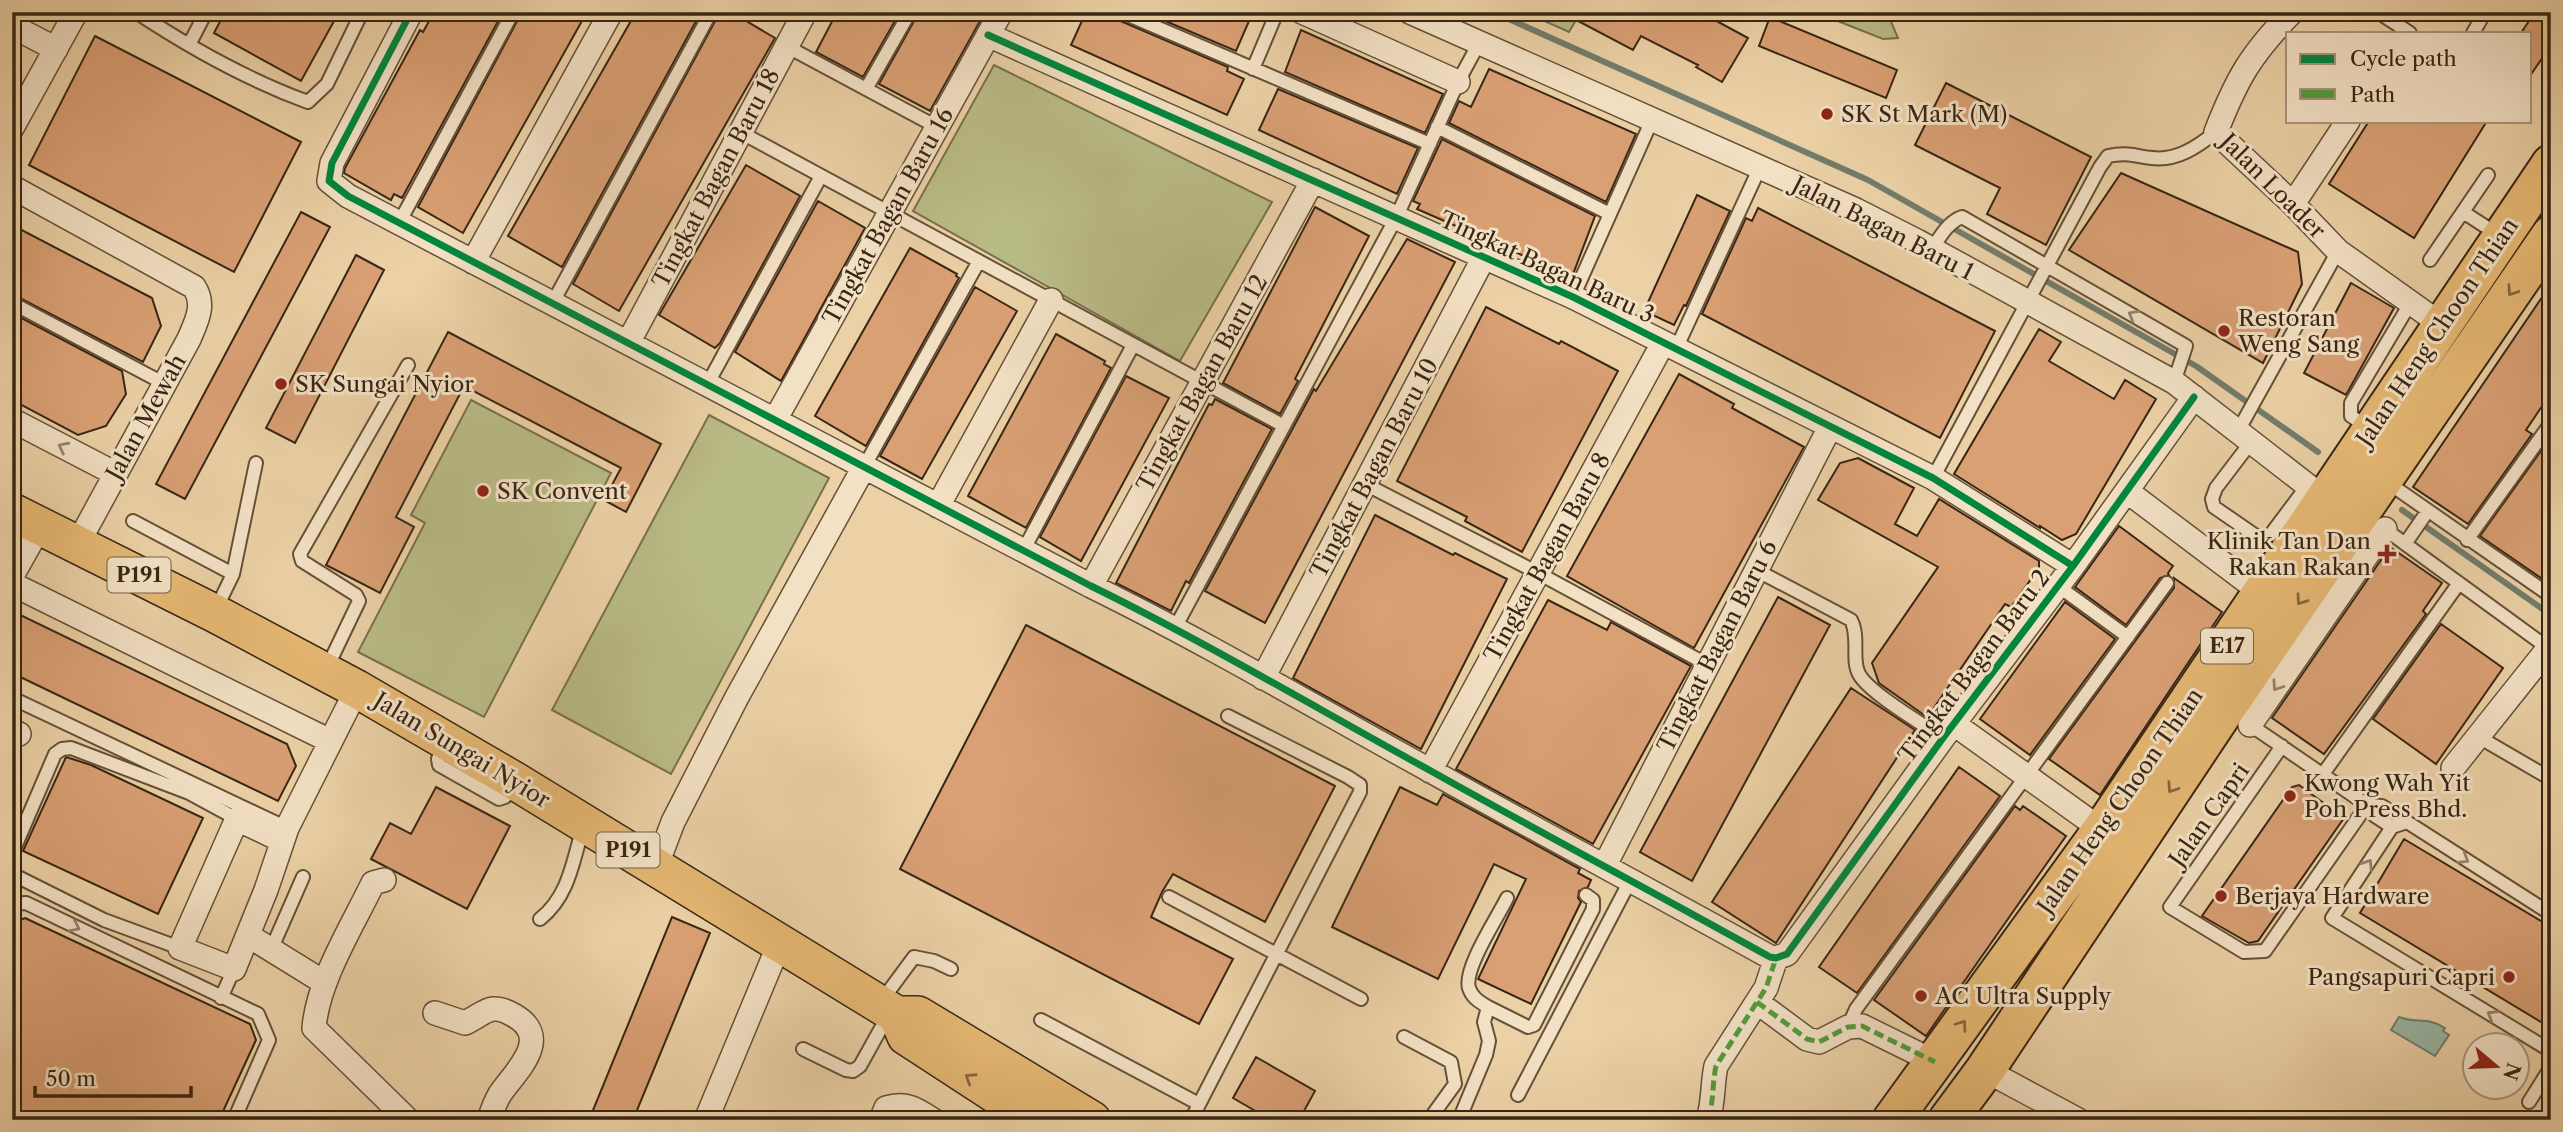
<svg xmlns="http://www.w3.org/2000/svg" width="2563" height="1132" viewBox="0 0 2563 1132" font-family="'Libre Caslon Text',serif">
<style>
.green{fill:#b9bb86;stroke:#78704d;stroke-width:2}
.water{fill:#99b7a7;stroke:#727d6c;stroke-width:2}
.lines{fill:none;stroke-linecap:round;stroke-linejoin:round}
.stream{stroke:#727d6c;stroke-width:6}
.building{fill:#d9a074;stroke:#382614;stroke-width:2}
.lane-casing{stroke:#655138;stroke-width:16}
.street-casing{stroke:#655138;stroke-width:26}
.primary-casing{stroke:#382614;stroke-width:40}
.highway-casing{stroke:#382614;stroke-width:42}
.lane{stroke:#f3e1c5;stroke-width:12}
.street{stroke:#f3e1c5;stroke-width:23}
.primary{stroke:#e6b873;stroke-width:37}
.highway{stroke:#e6b873;stroke-width:38}
.quiet{stroke:#529c3d;stroke-width:5;stroke-dasharray:10 5;stroke-linecap:butt}
.cycleway-casing{stroke:#f3e1c5;stroke-width:11}
.cycleway{stroke:#00873e;stroke-width:7}
.oneway{stroke:#86683f}
.oneway2{stroke:#96846c}
.poi-dot{fill:#8f2418;stroke:#f3e1c5;stroke-width:2.5}
.labels{text-anchor:middle;stroke-width:6;stroke-linejoin:round;paint-order:stroke}
.shield{fill:#f3e1c5;stroke:#705e49;stroke-width:2}
.shield-label{font-size:21px;font-weight:bold;fill:#382614}
.poi-label{font-size:23px;fill:#382614;stroke:#f3e1c5;text-anchor:start}
.street-label{font-size:23px;fill:#382614;stroke:#f3e1c5}
</style>
<rect width="100%" height="100%" fill="#ecd1a6"/>
<filter id="stains"><feTurbulence type="fractalNoise" baseFrequency=".00286" numOctaves="4"/><feColorMatrix values="0 0 0 0 .2 0 0 0 0 .09 0 0 0 0 .02 0 0 0 .5 -.17"/></filter>
<radialGradient id="worn" r=".72"><stop offset=".6" stop-color="#630" stop-opacity="0"/><stop offset="1" stop-color="#630" stop-opacity=".3"/></radialGradient>
<!-- green -->
<path class="green" d="M1524,12H1573L1579,15L1569,32Z
M1815,12H1887L1898,38L1883,39Z
M994,65L1272,202L1180,361L913,211Z
M471,400L611,473L484,717L358,652L425,523L411,515Z
M709,415L829,478L671,774L552,710Z"/>
<!-- water -->
<path class="water" d="M2399,1017C2417,1024 2426,1016 2445,1028L2443,1031L2449,1035L2435,1056L2391,1030Z"/>
<g class="lines">
<!-- stream -->
<path class="stream" d="M1493,12L1868,180L2196,366L2318,452
M2402,510L2551,615"/>
</g>
<!-- building -->
<path class="building" d="M225,12H339L301,81L214,33Z
M434,12H503L402,198L394,194L391,200L344,173L345,168L420,30L423,32Z
M522,12H587L463,233L418,207Z
M636,12H701L562,267L508,236Z
M720,12H731L775,38L619,311L573,284Z
M837,12H900L863,77L816,52Z
M919,12H985L930,111L879,84Z
M1086,12H1112L1118,20L1228,67L1227,71L1244,79L1227,115L1071,45Z
M1144,12H1253L1236,51Z
M1561,12H1700L1748,38L1722,82L1696,67L1698,65L1641,36L1633,50Z
M2535,12H2551V45L2530,76V33H2521Z
M1770,17L1897,70L1886,98L1759,46Z
M1301,30L1443,94L1425,133L1285,72Z
M95,36L301,142L234,272L29,165Z
M1489,69L1636,134L1606,202L1449,123L1459,101L1471,107Z
M1946,83L2091,157L2046,245L1987,214L2000,188L1915,145Z
M1278,89L1418,148L1397,194L1259,130Z
M2369,121H2487L2414,238L2329,184Z
M1442,139L1595,216L1572,277L1417,209L1420,204L1413,201Z
M746,165L800,196L720,343L715,348L659,315Z
M2121,173L2298,252L2302,284L2263,363L2069,250Z
M1697,195L1730,211L1686,306L1684,305L1674,325L1644,311Z
M818,201L865,228L781,381L735,352Z
M1315,207L1369,236L1295,379L1298,381L1280,414L1223,383Z
M1758,208L1995,331L1940,438L1702,314L1746,218L1752,221Z
M301,212L330,227L185,499L156,484Z
M12,225L152,298L161,326L143,362L12,294Z
M1407,239L1455,262L1265,623L1205,591L1314,389L1316,391Z
M910,248L957,274L956,276L959,278L866,446L815,416Z
M356,255L384,270L295,443L266,428Z
M2351,283L2394,308L2346,395L2304,373Z
M2551,284V393L2526,430L2532,434L2468,524L2413,487Z
M975,287L1017,311L922,479L880,456Z
M1486,307L1559,344L1561,341L1618,371L1522,552L1465,521L1467,517L1397,481Z
M12,313L122,371L126,394L106,426L78,435L12,400Z
M2039,329L2061,342L2049,361L2114,399L2125,380L2156,399L2076,534L2062,540L2040,526V528L1954,474Z
M448,332L661,444L626,512L604,500L621,468L464,386L396,517L414,527L380,593L326,565Z
M1056,334L1105,361L1104,364L1111,368L1026,528L968,496Z
M1679,374L1734,404L1732,408L1804,447L1694,648L1567,576Z
M1126,376L1169,398L1081,561L1040,537Z
M1215,399L1272,429L1189,583L1186,581L1171,611L1116,583L1209,404L1212,405Z
M2546,444L2551,447V585L2480,536Z
M1858,458L1914,488L1895,524L1917,536L1939,499L2039,561V568L2011,607L2005,604L1929,715L1926,713L1924,715L1879,683L1872,663L1938,567L1818,500L1840,463Z
M1375,515L1453,555L1455,553L1507,579L1421,749L1293,678Z
M2119,526L2173,566L2168,573L2169,575L2160,578L2126,625L2075,587Z
M2390,547L2442,583L2423,611L2426,614L2324,754L2272,718Z
M2174,578L2222,612L2100,795L2049,759L2174,588Z
M1778,597L1830,625L1692,881L1640,852Z
M1548,600L1607,630L1611,622L1691,666L1593,844L1456,769Z
M2065,602L2115,639L2030,755L1980,719Z
M12,611L287,744L296,766L278,801L12,673Z
M2441,624L2503,668L2436,764L2373,719Z
M1026,625L1335,786L1265,922L1173,874L1162,892L1151,917L1233,959L1199,1024L900,869Z
M1851,688L1915,730L1776,943L1712,902Z
M66,757L91,765L203,818L158,914L23,851Z
M1959,767L2000,796L1857,993L1819,967Z
M2299,785L2344,818L2258,941L2249,943L2202,916L2292,787Z
M436,787L510,826L467,909L371,859L390,823L411,834Z
M1400,787L1437,805L1443,794L1580,869L1578,873L1591,880L1588,887L1579,891L1578,898L1581,902L1531,1004L1478,979L1526,879L1494,864L1438,979L1332,927Z
M2015,806L2020,810L2023,806L2066,836L1926,1036L1874,1000Z
M2404,839L2551,927V1028L2360,913Z
M672,917L710,933L633,1120H589Z
M25,918L250,1024L256,1040L219,1120H12V923Z
M1256,1057L1315,1091L1299,1120H1271L1233,1098Z"/>
<g class="lines">
<defs>
<path id="lane" d="M136,12C189,47 248,80 308,102L327,84L362,12
M1121,12L1430,144
M2378,12L2410,33
M2473,33L2485,12
M189,45L206,12
M786,46L937,127
M1253,69L1277,12
M866,89L910,12
M1437,127L1610,214
M740,132L1284,426
M2463,212L2497,234
M399,223L513,12
M1932,249C1940,237 1948,222 1962,217L2186,346L2174,382
M2430,260L2488,175
M1573,297L1652,120
M12,303L165,384
M552,304L711,12
M1676,349L1760,167
M707,385L821,176
M2370,429L2351,416V403L2411,302
M2238,431L2338,251
M2251,442L2216,488L2212,499L2214,507L2259,538L2271,534L2307,486
M864,467L979,261
M1933,478L2100,167L2108,156C2127,152 2134,156 2152,158C2177,161 2197,147 2216,132
M2387,482L2551,596
M1365,484L1538,573L1708,665
M133,521L233,574
M2382,527L2548,648
M2467,540L2551,423
M2405,544L2427,512
M1023,551L1133,345
M1756,570L1851,620C1860,637 1851,660 1859,674C1869,693 1923,724 1943,738
M2058,586L2128,637
M216,609L233,574L256,463
M1175,628L1396,218L1458,82L1479,43
M326,670L359,601L356,595L302,561L300,554L408,365
M12,698L287,828
M2246,722L2367,805L2375,816L2392,827
M2477,736L2551,779
M444,742L438,759L439,765L499,799L505,797L513,785
M2282,746L2170,907L2244,952L2265,951L2367,805
M2323,774L2459,583
M2367,805L2382,806L2551,914
M2407,822L2392,827L2332,918L2551,1051
M12,854L55,754L62,749L71,748L189,793L237,819
M12,874L104,920L180,948
M1169,897L1361,999
M12,904L26,903L258,1014L269,1040L234,1120
M540,919C569,896 573,861 583,827
M271,950L303,877
M221,998L234,969
M880,1003L914,957L934,961L951,969
M1488,1007L1528,1027L1534,1025L1593,909V900L1586,895
M1041,1020L1199,1104
M1848,1027L1856,1009L2167,583
M1404,1037L1451,1062L1455,1084L1429,1120
M803,1049L846,1070L853,1071L860,1066L890,1012
M1518,1095L1631,879
M2529,1102L2551,1067
M1191,1120L1360,792V785L1348,777L1228,716
M1459,1120L1486,1055L1489,1041L1484,1022L1488,1007C1480,1002 1472,998 1469,988C1463,969 1498,917 1507,898"/>
<path id="street" d="M411,12L332,163L329,181L348,196L1091,586C1207,643 1318,709 1431,771C1543,834 1657,894 1770,957L1776,958L1787,954L1943,738L2073,566L2194,397
M1302,12L1458,82
M1410,12L1856,210L1917,241L2174,382L2325,499
M2292,12C2251,54 2237,78 2216,132L2293,204L2338,251L2442,325
M12,26L56,49
M988,35L1573,297L1933,478L2073,566
M12,128L76,12
M12,187L194,287C206,305 196,322 189,339L77,545
M2293,204L2348,121
M473,262L611,12
M628,343L805,12
M12,420L114,473
M775,420L1001,12
M2128,492L2262,593
M938,506L1051,300
M12,576L40,526
M12,584L330,741
M1091,586L1313,180
M1263,678L1484,257
M1954,724L2102,830
M2250,725L2385,529
M12,731L19,734
M2453,768L2551,645
M1430,771L1663,343
M281,840L237,819L180,948L234,969L266,890L287,828L357,689
M1605,865L1830,427
M656,867L673,822L737,697L864,467
M384,880L373,883C352,927 318,980 314,1028L408,1120
M249,936L325,983
M1757,1002L1807,1039L1819,1042L1848,1027L1862,1026L1935,1062
M435,1013L465,1023C486,1013 490,1001 515,1016C553,1039 515,1072 500,1094C495,1102 492,1111 489,1120
M1985,1070L2078,1120
M706,1120L780,942
M881,1120L886,1108C906,1102 916,1109 933,1120
M1708,1120C1714,1102 1712,1084 1716,1066L1766,988L1776,958"/>
<path id="primary" d="M12,512L214,613L357,689L515,781L897,1015H918L1092,1120
M897,1015L906,1036L1035,1120"/>
<path id="highway" d="M1892,1120L2102,830L2551,164
M1948,1120L1985,1070L2226,708L2551,235"/>
</defs>
<!-- lane casing -->
<use href="#lane" class="lane-casing"/>
<!-- street casing -->
<use href="#street" class="street-casing"/>
<!-- primary casing -->
<use href="#primary" class="primary-casing"/>
<!-- highway casing -->
<use href="#highway" class="highway-casing"/>
<!-- lane -->
<use href="#lane" class="lane"/>
<!-- street -->
<use href="#street" class="street"/>
<!-- primary -->
<use href="#primary" class="primary"/>
<!-- highway -->
<use href="#highway" class="highway"/>
<!-- quiet -->
<path class="quiet" d="M1757,1002L1807,1039L1819,1042L1848,1027L1862,1026L1935,1062
M1708,1120C1714,1102 1712,1084 1716,1066L1766,988L1776,958"/>
<defs>
<path id="cycleway" d="M411,12L332,163L329,181L348,196L1091,586C1207,643 1318,709 1431,771C1543,834 1657,894 1770,957L1776,958L1787,954L1943,738L2073,566L2194,397
M988,35L1573,297L1933,478L2073,566"/>
</defs>
<!-- cycleway casing -->
<use href="#cycleway" class="cycleway-casing"/>
<!-- cycleway -->
<use href="#cycleway" class="cycleway"/>
</g>
<!-- one-way arrows -->
<defs><path id="oneway-chevron" d="M-2-3.5L2.5 0L-2 3.5" fill="none" stroke-width="1.6" stroke-linecap="round" stroke-linejoin="round" transform="scale(1.75)"/></defs>
<g class="oneway">
<use href="#oneway-chevron" transform="translate(2512 291) rotate(124)"/>
<use href="#oneway-chevron" transform="translate(2301 600) rotate(125)"/>
<use href="#oneway-chevron" transform="translate(2172 788) rotate(124)"/>
<use href="#oneway-chevron" transform="translate(1962 1025) rotate(-54)"/>
<use href="#oneway-chevron" transform="translate(970 1078) rotate(-147)"/>
</g>
<g class="oneway2">
<use href="#oneway-chevron" transform="translate(2133 315) rotate(-150)"/>
<use href="#oneway-chevron" transform="translate(63 447) rotate(-153)"/>
<use href="#oneway-chevron" transform="translate(2277 686) rotate(124)"/>
<use href="#oneway-chevron" transform="translate(2464 859) rotate(32)"/>
<use href="#oneway-chevron" transform="translate(2368 864) rotate(-57)"/>
<use href="#oneway-chevron" transform="translate(75 927) rotate(26)"/>
<use href="#oneway-chevron" transform="translate(2492 1015) rotate(-149)"/>
</g>
<!-- markers -->
<g class="poi-dot">
<circle cx="1827" cy="114" r="7"/>
<circle cx="2224" cy="331" r="7"/>
<circle cx="281" cy="384" r="7"/>
<circle cx="483" cy="491" r="7"/>
<path d="M2383.5 543.5h7v7h7v7h-7v7h-7v-7h-7v-7h7z"/>
<circle cx="2290" cy="796" r="7"/>
<circle cx="2221" cy="896" r="7"/>
<circle cx="2509" cy="977" r="7"/>
<circle cx="1921" cy="996" r="7"/>
</g>
<g class="labels">
<!-- shield labels -->
<g class="shield">
<rect x="107.5" y="557.5" width="63" height="35" rx="5"/>
<rect x="2201" y="628.5" width="52" height="35" rx="5"/>
<rect x="596.5" y="832.5" width="63" height="35" rx="5"/>
</g>
<g class="shield-label">
<text x="139" y="582">P191</text>
<text x="2227" y="653">E17</text>
<text x="628" y="857">P191</text>
</g>
<!-- poi labels -->
<g class="poi-label">
<text x="1841" y="122">SK St Mark (M)</text>
<text x="2238" y="326">Restoran<tspan x="2238" dy="26">Weng Sang</tspan></text>
<text x="295" y="392">SK Sungai Nyior</text>
<text x="497" y="499">SK Convent</text>
<text x="2371" y="549" text-anchor="end">Klinik Tan Dan<tspan x="2371" dy="26">Rakan Rakan</tspan></text>
<text x="2304" y="791">Kwong Wah Yit<tspan x="2304" dy="26">Poh Press Bhd.</tspan></text>
<text x="2235" y="904">Berjaya Hardware</text>
<text x="2495" y="985" text-anchor="end">Pangsapuri Capri</text>
<text x="1935" y="1004">AC Ultra Supply</text>
</g>
<!-- street labels -->
<g class="street-label">
<text transform="translate(716 178) rotate(-62)" y="8">Tingkat Bagan Baru 18</text>
<text transform="translate(2273 186) rotate(45)" y="8">Jalan Loader</text>
<text transform="translate(888 216) rotate(-61)" y="8">Tingkat Bagan Baru 16</text>
<text transform="translate(1883 228) rotate(27)" y="8">Jalan Bagan Baru 1</text>
<text transform="translate(1547 267) rotate(25)" y="8">Tingkat Bagan Baru 3</text>
<text transform="translate(2437 332) rotate(-56)" y="8">Jalan Heng Choon Thian</text>
<text transform="translate(1202 383) rotate(-61)" y="8">Tingkat Bagan Baru 12</text>
<text transform="translate(146 417) rotate(-61)" y="8">Jalan Mewah</text>
<text transform="translate(1374 468) rotate(-62)" y="8">Tingkat Bagan Baru 10</text>
<text transform="translate(1547 557) rotate(-61)" y="8">Tingkat Bagan Baru 8</text>
<text transform="translate(1717 646) rotate(-63)" y="8">Tingkat Bagan Baru 6</text>
<text transform="translate(1974 666) rotate(-53)" y="8">Tingkat Bagan Baru 2</text>
<text transform="translate(462 750) rotate(31)" y="8">Jalan Sungai Nyior</text>
<text transform="translate(2120 801) rotate(-55)" y="8">Jalan Heng Choon Thian</text>
<text transform="translate(2209 815) rotate(-55)" y="8">Jalan Capri</text>
</g>
</g>
<!-- margin -->
<rect width="2563" height="1132" fill="none" stroke="#ecd1a6" stroke-width="42"/>
<rect x="14" y="14" width="2535" height="1104" fill="none" stroke="#382614" stroke-width="3.5"/>
<rect x="21" y="21" width="2521" height="1090" fill="none" stroke="#382614" stroke-width="2"/>
<!-- legend -->
<rect x="2286" y="32" width="245" height="91" fill="#f3e1c5" stroke="#a8967e" stroke-width="2"/>
<rect x="2300" y="54" width="35" height="10" fill="#00873e" stroke="#a8967e" stroke-width="2"/>
<text x="2350" y="66" font-size="21" fill="#382614">Cycle path</text>
<rect x="2300" y="89" width="35" height="10" fill="#529c3d" stroke="#a8967e" stroke-width="2"/>
<text x="2350" y="102" font-size="21" fill="#382614">Path</text>
<!-- north arrow -->
<g transform="translate(2496 1066) rotate(109)"><circle r="33" fill="#f3e1c5" stroke="#a8967e" stroke-width="2"/>
<path d="M0-5L12 26L0 18L-12 26Z" fill="#8f2418"/>
<text y="-10" font-size="19" font-weight="bold" text-anchor="middle" fill="#382614">N</text>
</g>
<!-- scale -->
<path d="M35 1086v10h156v-10" fill="none" stroke="#382614" stroke-width="3.5"/>
<text x="46" y="1086" font-size="21" fill="#382614" stroke="#f3e1c5" stroke-width="5" paint-order="stroke">50 m</text>
<rect width="100%" height="100%" filter="url(#stains)"/>
<rect width="100%" height="100%" fill="url(#worn)"/>
</svg>
